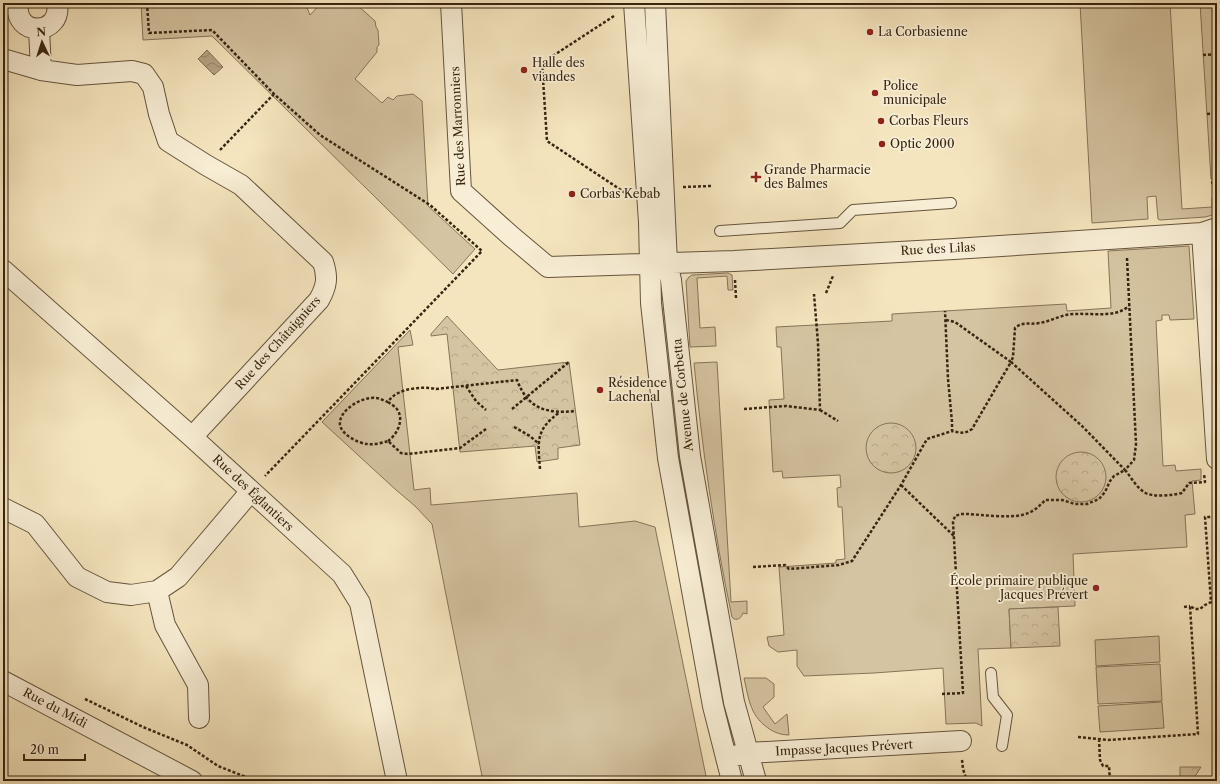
<svg xmlns="http://www.w3.org/2000/svg" width="1220" height="784" viewBox="0 0 1220 784" font-family="'Libre Caslon Text',serif">
<style>
.grass{fill:#d5c4a1;stroke:#867459}
.park{fill:url(#park-crowns);stroke:#867459}
.water{fill:url(#water-waves);stroke:#827055}
.lines{fill:none;stroke-linecap:round;stroke-linejoin:round}
.service-casing{stroke:#66543c;stroke-width:12}
.minor-casing{stroke:#66543c;stroke-width:22}
.path{stroke:#372411;stroke-width:2.5;stroke-dasharray:3 2;stroke-linecap:butt}
.service{stroke:#f8eed5;stroke-width:10}
.minor{stroke:#f8eed5;stroke-width:20}
.poi-dot{fill:#8f2418;stroke:#f8eed5;stroke-width:1.5}
.labels{text-anchor:middle;stroke-width:3.5;stroke-linejoin:round;paint-order:stroke}
.poi-label{font-size:12px;fill:#372411;stroke:#f8eed5;text-anchor:start}
.street-label{font-size:12px;fill:#372411;stroke:#f8eed5}
</style>
<defs>
<pattern id="park-crowns" width="20" height="18" patternUnits="userSpaceOnUse"><rect width="20" height="18" fill="#d5c4a1"/><path d="M2 6a3 3 0 1 1 6 0M12 15a3 3 0 1 1 6 0" fill="none" stroke="#b7a88a"/></pattern>
<pattern id="water-waves" width="16" height="10" patternUnits="userSpaceOnUse"><rect width="16" height="10" fill="#b4a383"/><path d="M0 5q4-4 8 0t8 0" fill="none" stroke="#93856a"/></pattern>
</defs>
<rect width="100%" height="100%" fill="#f5e5be"/>
<filter id="stains"><feTurbulence type="fractalNoise" baseFrequency=".005" numOctaves="4"/><feColorMatrix values="0 0 0 0 .2 0 0 0 0 .09 0 0 0 0 .02 0 0 0 .5 -.17"/></filter>
<radialGradient id="worn" r=".72"><stop offset=".6" stop-color="#630" stop-opacity="0"/><stop offset="1" stop-color="#630" stop-opacity=".3"/></radialGradient>
<!-- grass -->
<path class="grass" d="M141,3H305L310,15L321,3H355L375,21L376,27L378,30L379,45L377,47V52L355,79L382,103L388,97L393,100L397,96L413,94L422,101L428,206L475,249L453,274L212,36L143,40Z
M1080,3H1170L1182,209L1212,207V198L1217,197V214L1205,217L1160,220L1158,219L1156,196L1147,197L1148,219L1092,223Z
M1200,3H1213L1217,74V179H1211Z
M1189,246L1194,319L1170,320L1169,315H1162V320L1156,321L1163,466L1175,465L1176,471L1201,469V480L1192,481L1195,514L1185,515L1187,547L1073,554L1075,606L1009,609L1011,648L978,649L982,726L976,723L946,724L943,668L874,673L804,676L797,666V650L778,652L769,646L767,637L784,635L779,567L836,563V560L845,559L842,507H838L837,488L841,487L840,475L783,478L782,471L773,472L769,400L784,399L781,347H777L776,327L892,321V314L1066,304L1067,311L1111,308L1108,251Z
M728,273L732,275L733,290H728L727,276L697,278L700,328L715,327L716,346L690,347L686,281L689,277L692,275Z
M666,308L731,714L723,716L688,546L660,309Z
M410,330L413,345L398,347L414,490L430,488L431,505L577,493L579,527L635,521L655,527L707,781H483L432,524L415,506L395,489L322,422Z
M717,362L731,602L747,601V614L743,613C741,618 739,620 734,619L732,617C714,533 702,448 694,363Z
M1159,636L1160,662L1096,666L1095,640Z
M1160,664L1162,701L1098,704L1096,667Z
M744,678H766L774,684V697L763,707L775,724L787,714L789,735C782,735 776,733 771,730C750,717 749,700 744,678Z
M1162,702L1164,728L1100,732L1098,706Z"/>
<!-- park -->
<path class="park" d="M447,316L498,370L569,362L580,445L558,448V459L537,462L535,446L460,452L447,334L431,336V334Z
M866 448a25 25 0 1 1 50 0a25 25 0 1 1-50 0Z
M1056 477a25 25 0 1 1 50 0a25 25 0 1 1-50 0Z
M1058,607L1060,646L1011,648L1009,609Z
M1180,767H1201L1192,781H1180Z"/>
<!-- water -->
<path class="water" d="M207,50L223,67L214,75L198,59Z"/>
<g class="lines">
<defs>
<path id="service" d="M720,231L840,223L853,210L951,203
M991,673L993,697L1007,715L1002,746"/>
<path id="minor" d="M18,3C13,38 63,36 57,3
M451,3L461,191L511,236L548,267L734,261L954,249L1202,233L1217,228
M634,3L649,222L651,303L668,458L713,706L732,781
M655,3L667,263L671,280L690,456L734,702L756,781
M39,29L41,70
M3,59L41,70L77,75L132,71L144,74L153,87L159,114L168,141L206,165L241,185L323,262C328,277 327,286 319,300L192,437
M1202,233L1217,459
M3,270L192,437L342,574L360,603L397,781
M3,508L35,524L77,577L107,592L131,595L157,591L178,577L251,491
M157,591L165,625L198,685L199,718
M3,681L192,781
M734,756L747,753L961,741"/>
</defs>
<!-- service casing -->
<use href="#service" class="service-casing"/>
<!-- minor casing -->
<use href="#minor" class="minor-casing"/>
<!-- path -->
<path class="path" d="M147,3L149,33L212,30L274,94L320,135L430,205L482,251L265,476
M1215,3L1217,35
M614,16L542,63L547,141L627,194
M1203,55L1217,54
M1207,114L1217,113
M220,150L274,94
M1211,183L1217,182
M683,187L711,186
M1127,258L1136,444L1134,460L1125,470L1082,426L1011,362L1013,357L1015,328C1023,321 1029,325 1039,323C1048,322 1057,317 1066,315C1086,311 1113,320 1129,306
M735,280L736,298
M826,293L833,276
M946,320L955,322L1011,362L972,429C965,434 960,433 952,431
M466,386L476,401L486,410
M388,402C391,404 394,406 396,408C405,418 398,434 388,441
M512,409L569,362
M744,409L786,406L820,410L818,343L814,294
M820,410L838,421
M514,427L530,436L539,444
M486,429L460,448L408,454L401,453L388,441C382,443 374,445 367,444C358,443 342,435 340,425C338,410 363,396 376,398C380,398 384,401 388,402C396,388 422,386 436,389L517,380C528,409 546,414 576,411
M540,469C538,441 535,430 560,412
M901,485L954,536
M753,567L785,565L789,569L839,565L852,561L901,485L927,439L952,431V422L948,379L945,311
M1211,602L1217,603
M1184,607L1190,606
M942,694L963,693L953,522L955,516L961,514H968C982,515 1010,518 1022,515C1032,513 1039,507 1045,500H1062L1075,504H1087L1099,499L1105,492L1110,481L1114,476L1125,470C1131,477 1136,487 1144,492C1152,498 1173,495 1182,493L1189,483L1205,482L1204,474
M85,699L143,727L187,745L218,766L256,781
M1078,737L1108,740L1198,734L1190,606L1195,609H1200L1205,605L1211,602L1205,517H1217
M1099,739L1100,760L1103,766H1109L1110,781
M962,760L963,769L967,781"/>
<!-- service -->
<use href="#service" class="service"/>
<!-- minor -->
<use href="#minor" class="minor"/>
</g>
<!-- markers -->
<g class="poi-dot">
<circle cx="870" cy="32" r="4"/>
<circle cx="524" cy="70" r="4"/>
<circle cx="875" cy="93" r="4"/>
<circle cx="881" cy="121" r="4"/>
<circle cx="882" cy="144" r="4"/>
<path d="M754 171h4v4h4v4h-4v4h-4v-4h-4v-4h4z"/>
<circle cx="572" cy="194" r="4"/>
<circle cx="600" cy="390" r="4"/>
<circle cx="1096" cy="588" r="4"/>
</g>
<g class="labels">
<!-- poi labels -->
<g class="poi-label">
<text x="878" y="36">La Corbasienne</text>
<text x="532" y="67">Halle des<tspan x="532" dy="14">viandes</tspan></text>
<text x="883" y="90">Police<tspan x="883" dy="14">municipale</tspan></text>
<text x="889" y="125">Corbas Fleurs</text>
<text x="890" y="148">Optic 2000</text>
<text x="764" y="174">Grande Pharmacie<tspan x="764" dy="14">des Balmes</tspan></text>
<text x="580" y="198">Corbas Kebab</text>
<text x="608" y="387">Résidence<tspan x="608" dy="14">Lachenal</tspan></text>
<text x="1088" y="585" text-anchor="end">École primaire publique<tspan x="1088" dy="14">Jacques Prévert</tspan></text>
</g>
<!-- street labels -->
<g class="street-label">
<text transform="translate(458 126) rotate(-93)" y="4">Rue des Marronniers</text>
<text transform="translate(938 249) rotate(-3)" y="4">Rue des Lilas</text>
<text transform="translate(278 343) rotate(-48)" y="4">Rue des Châtaigniers</text>
<text transform="translate(683 395) rotate(-96)" y="4">Avenue de Corbetta</text>
<text transform="translate(253 493) rotate(43)" y="4">Rue des Églantiers</text>
<text transform="translate(55 708) rotate(28)" y="4">Rue du Midi</text>
<text transform="translate(844 748) rotate(-3)" y="4">Impasse Jacques Prévert</text>
</g>
</g>
<!-- margin -->
<rect width="1220" height="784" fill="none" stroke="#f5e5be" stroke-width="16"/>
<rect x="4" y="4" width="1212" height="776" fill="none" stroke="#372411" stroke-width="2"/>
<rect x="8" y="8" width="1204" height="768" fill="none" stroke="#372411"/>
<!-- north arrow -->
<g transform="translate(42 42) rotate(356)" stroke="#f8eed5" stroke-width="3" paint-order="stroke">
<path d="M0-3L7 15L0 10L-7 15Z" fill="#372411"/>
<text y="-6" font-size="11" font-weight="bold" text-anchor="middle" fill="#372411">N</text>
</g>
<!-- scale -->
<path d="M24 754v6h61v-6" fill="none" stroke="#372411" stroke-width="2"/>
<text x="30" y="754" font-size="12" fill="#372411" stroke="#f8eed5" stroke-width="3" paint-order="stroke">20 m</text>
<rect width="100%" height="100%" filter="url(#stains)"/>
<rect width="100%" height="100%" fill="url(#worn)"/>
</svg>
